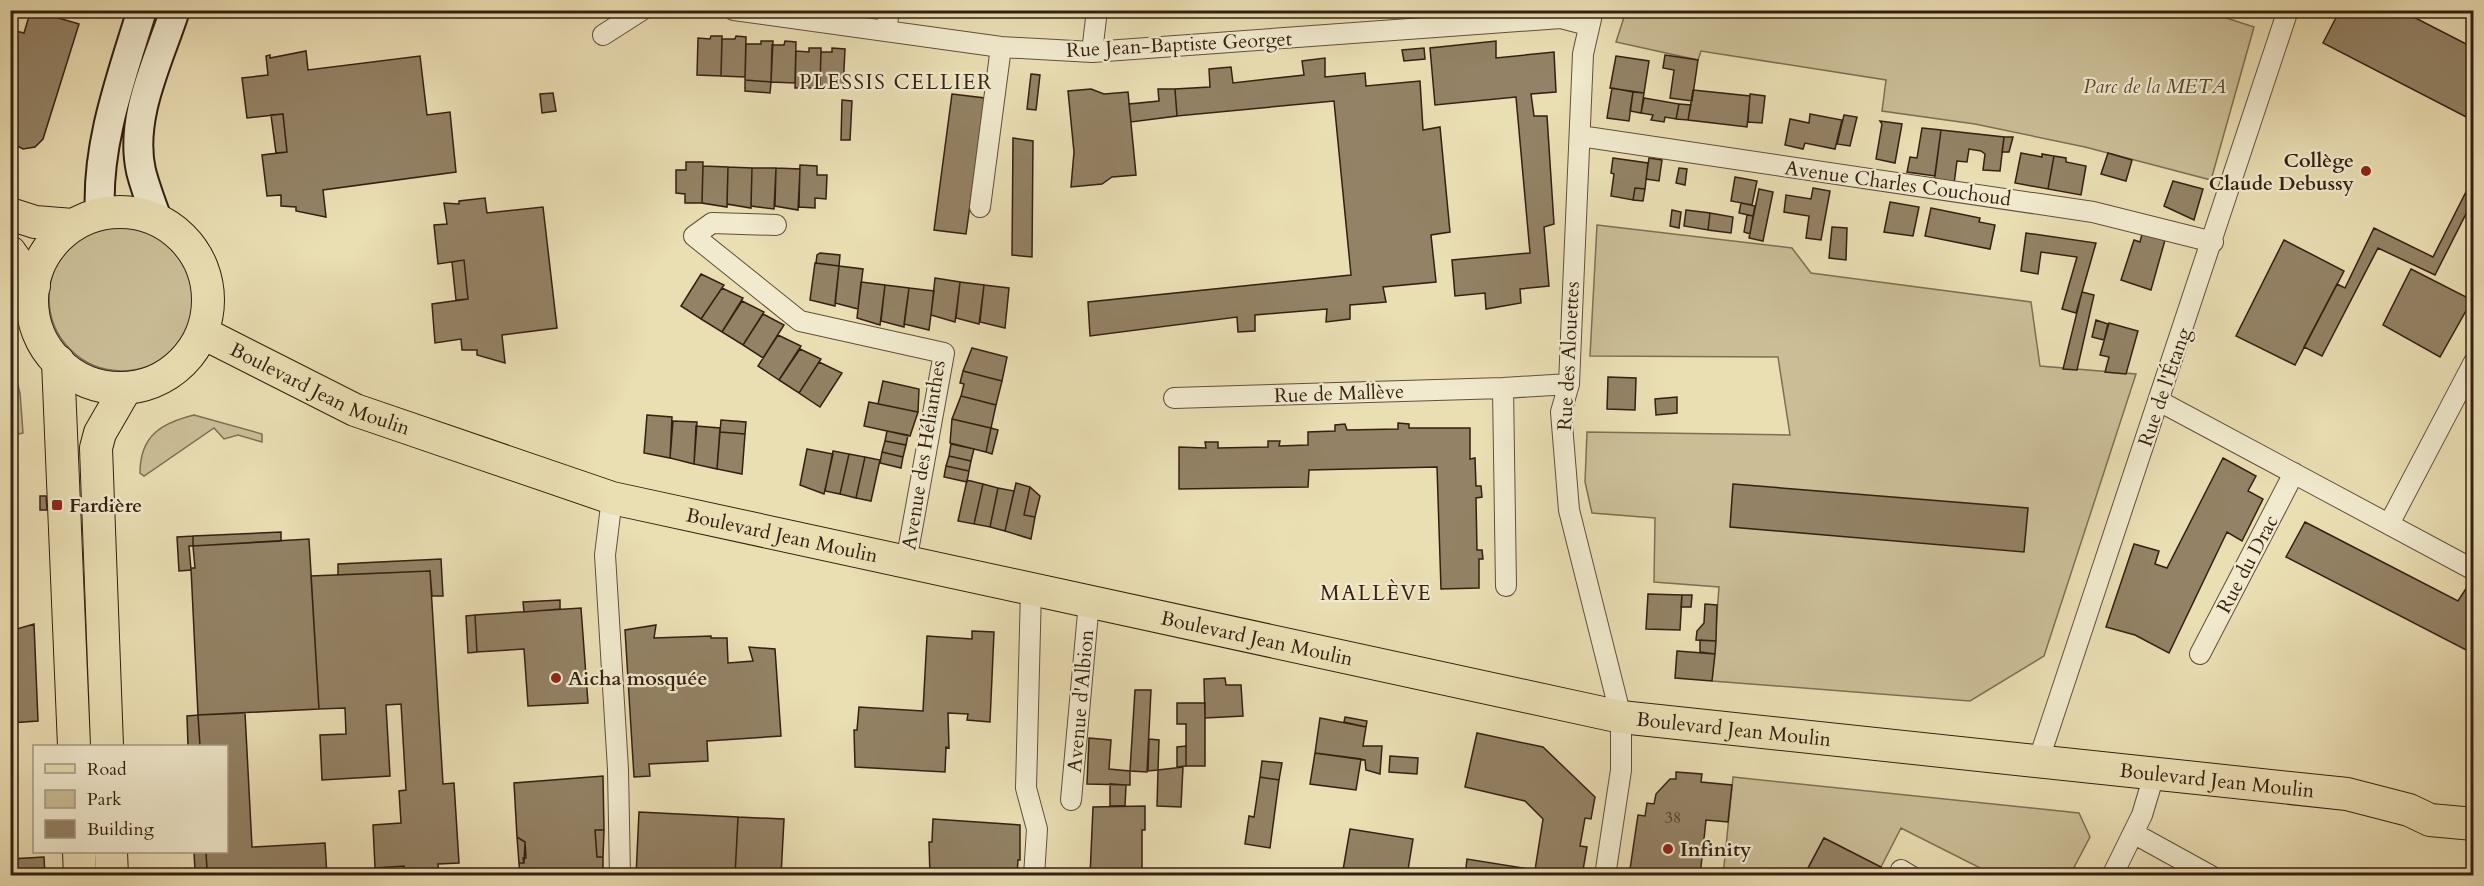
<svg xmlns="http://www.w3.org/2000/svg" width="2484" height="886" viewBox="0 0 2484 886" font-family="Cardo,serif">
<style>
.green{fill:#cbbe97;stroke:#806e54;stroke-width:1.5}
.building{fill:#938265;stroke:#351f10;stroke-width:1.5}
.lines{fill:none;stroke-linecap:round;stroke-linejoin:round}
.street-casing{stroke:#624f39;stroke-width:22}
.secondary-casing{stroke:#351f10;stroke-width:32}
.primary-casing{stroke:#351f10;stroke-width:34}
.street{stroke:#f1eace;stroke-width:20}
.secondary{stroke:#f1eace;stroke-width:28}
.primary{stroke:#eadeb3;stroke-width:32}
.poi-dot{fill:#8f2418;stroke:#f1eace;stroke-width:2}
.labels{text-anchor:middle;stroke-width:4.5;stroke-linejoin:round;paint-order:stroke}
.number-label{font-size:16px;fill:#4c3825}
.street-label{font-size:20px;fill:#351f10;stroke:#f1eace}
.park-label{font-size:20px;font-style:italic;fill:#5a4732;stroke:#f1eace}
.poi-label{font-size:20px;font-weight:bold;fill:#351f10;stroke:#f1eace;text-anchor:start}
.neighbourhood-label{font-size:21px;letter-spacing:1.5px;fill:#351f10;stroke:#f1eace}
</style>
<rect width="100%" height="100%" fill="#eadeb3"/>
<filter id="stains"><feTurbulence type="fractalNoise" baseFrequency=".00333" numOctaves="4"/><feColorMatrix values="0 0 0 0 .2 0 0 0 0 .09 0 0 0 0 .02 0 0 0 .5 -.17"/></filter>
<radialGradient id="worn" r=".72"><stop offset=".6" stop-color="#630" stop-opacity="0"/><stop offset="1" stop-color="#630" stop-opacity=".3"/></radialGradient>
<!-- green -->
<path class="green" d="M1626,11L2202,10L2254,27L2211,180L2085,147L1975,124L1882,111L1886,80L1701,51L1698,60L1616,42Z
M49 298a73 73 0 1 1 146 0a73 73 0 1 1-146 0Z
M1597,225L1792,248L1811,273L2031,302L2040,366L2136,374L2044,656L1970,701L1712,681L1719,587L1654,582L1655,518L1592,513L1585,482L1587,432L1790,435L1778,357L1590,356Z
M11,361L20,393L23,433L11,436Z
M194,415L262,434V442L238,435L224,439L214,428L144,476L140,473C140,435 162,423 194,415Z
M1733,777L2079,813L2090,837L2070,875H1994L1901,828L1881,867L1824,838L1804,875L1723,876Z"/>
<!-- building -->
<path class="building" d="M31,10L79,24L43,139L35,147L23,149L10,142V133L14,131L10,126V36L16,31L24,33Z
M925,10H965V17Z
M1289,10H1325V16Z
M1364,10H1413V11L1364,14Z
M2340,10H2400L2474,48V121L2323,43Z
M711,36H722L721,76L697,75L698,38L710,39Z
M736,36L746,37L745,77L721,76L722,39H735Z
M761,41H773L771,82L745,80L746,44H761Z
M785,41L796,42L795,83L771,82L772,45H784Z
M1496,41V58L1554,52L1556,92L1531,94L1534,116H1547L1554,224L1544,227L1549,286L1520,289L1521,303L1486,309L1485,293L1455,296L1452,260L1530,253L1516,97L1435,105L1430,48Z
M809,48H821L820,88H795L796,51L809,52Z
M832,48L845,49L843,89L820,88L821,52H832Z
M1424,48L1425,59L1404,61L1402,50Z
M306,51L308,70L420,56L427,115L450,112L456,172L323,190L326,217L296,211V207L281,206V195L267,196L262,155L287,152L283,114L247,118L242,78L268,75L266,56L270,55V58Z
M1665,55L1698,60L1692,101L1670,98L1674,70L1663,68Z
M1616,56L1649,61L1644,93L1610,88Z
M1325,58V77L1365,73L1366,86L1420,81L1423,130L1440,127L1450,232L1431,235L1436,282L1383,287L1386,302L1350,305V319L1326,322L1327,309L1255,315V331L1238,332L1237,317L1090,336L1088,302L1351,275L1334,101L1177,116L1175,89L1210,87L1209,69L1231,67L1233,83L1304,75L1302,61Z
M1031,74L1040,75L1036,110L1027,109Z
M745,80L771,82L770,93L745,91Z
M1612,88L1633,92L1629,121L1607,118Z
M1091,89L1104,94L1128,92L1136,175L1112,177L1102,184L1071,187L1074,152L1068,91Z
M1158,89H1175L1177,116L1131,122L1129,104L1159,101Z
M1693,90L1750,96L1747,127L1688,120Z
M1633,92L1644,93L1641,113L1630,111Z
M553,93L556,111L542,113L540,94Z
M952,94L985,98L966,234L934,230Z
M1750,94L1765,96L1762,123L1748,122Z
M1644,98L1679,104L1676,119L1665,117L1664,122L1651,120L1653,115L1641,113Z
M842,100L852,101L850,140H841Z
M1679,104L1691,105L1688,120L1676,119Z
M283,114L287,152L276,153L271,115Z
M1810,114L1842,120L1835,149L1805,143L1803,149L1785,145L1790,119L1809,123Z
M1844,115L1857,117L1850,146L1837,144Z
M1880,121L1902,124L1895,163L1876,159L1882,124Z
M1922,128L1941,130L1935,176L1907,172L1910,157L1917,158Z
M1941,130L2004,137L2000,171L1983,170L1985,154L1981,151L1969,149L1967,162L1957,161L1954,184L1934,181Z
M2004,137H2013L2009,152H2002Z
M1013,138L1033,141L1032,257L1012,255Z
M2021,153L2042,157V154L2054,156L2048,189L2015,183Z
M2108,153L2132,160L2126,181L2101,174Z
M2054,156L2066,158V162L2086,166L2081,195L2048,189Z
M1613,158L1648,163L1645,189L1635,188L1633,200L1611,196L1614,174L1611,173Z
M1649,158L1662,160L1659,181L1646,179Z
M686,162H703L702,203H685V194L676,193V170H686Z
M800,165L817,166V175H827L826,199L815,198V208L799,207Z
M703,166L728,167L727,207L702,203Z
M728,167L752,168L751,208L727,204Z
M752,168H776L774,209L751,206Z
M776,168L800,169L798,210L775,206Z
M1679,168L1687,169L1685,185L1676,183Z
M2474,176V198L2435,275L2378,248L2322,356L2304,347L2337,284L2345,288L2374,228L2433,257Z
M1735,177L1757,181L1752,205L1731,201Z
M2173,181L2203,189L2194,220L2164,206Z
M1635,188L1645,189L1643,201L1633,200Z
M1813,188L1830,191L1821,240L1806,238L1809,216L1784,212L1786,195L1811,199Z
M1759,189L1773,192L1763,241L1749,238Z
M485,198L487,213L543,207L557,328L502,335L505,363L477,355V350H462L461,339L435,343L432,304L468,299L464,260L438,264L434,225L447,224L444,203L459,204V201Z
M1890,202L1919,207L1913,236L1884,232Z
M1741,203L1755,206L1753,216L1739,213Z
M1931,208L1980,218L1979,222L1995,225L1990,249L1925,236Z
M1672,210L1681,212L1679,228L1670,226Z
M1686,210L1710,213L1708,230L1684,226Z
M1710,213L1733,217L1731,233L1708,230Z
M1747,215L1753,216L1750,234L1744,232Z
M1832,227L1847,228L1846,260L1829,258Z
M2026,233L2096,243L2076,313L2062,309L2077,257L2041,252L2038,274L2021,271Z
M2142,234L2165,240L2151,290L2121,280L2134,240L2140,242Z
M2284,240L2344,271L2295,365L2236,336Z
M820,253L840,255L839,266L816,263L817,255Z
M464,260L468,299L456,300L452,262Z
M815,263L839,266L835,306L810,300Z
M839,266L863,269L858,309L835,303Z
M2411,269L2472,300L2440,357L2383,325Z
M701,274L724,285L701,319L681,306Z
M935,278L960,282L955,322L931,315Z
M861,282L885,285L880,325L857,318Z
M960,282L984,285L979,324L956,318Z
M885,285L909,288L904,327L881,321Z
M984,285L1009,288L1005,328L980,322Z
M722,288L743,298L722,332L701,319Z
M909,288L934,291L929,330L904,324Z
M2082,292L2094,295L2077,370L2063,369Z
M742,301L764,312L743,345L722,332Z
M763,314L784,325L763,358L743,345Z
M2096,320L2108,324L2104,340L2092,337Z
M2109,323L2138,331L2126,374L2105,372L2109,357L2100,355Z
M778,335L801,346L779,380L758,366Z
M972,348L1007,357L1002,381L963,371Z
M800,349L821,359L799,393L779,380Z
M819,362L842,373L820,407L799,393Z
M963,371L1002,381L996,405L961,396L964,384L960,383Z
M1608,377L1636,378L1635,410L1607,409Z
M883,381L919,389L918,412L878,404Z
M961,396L996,405L991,428L952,419Z
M1677,397V413L1656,415L1655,399Z
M869,402L918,412L910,436L864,426Z
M647,415L672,417L670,458L644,453Z
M952,419L991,428L986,452L950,443Z
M721,420L746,422L745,434L720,432Z
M673,421L697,422L694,464L670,458Z
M1398,423L1409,424V428H1470V459L1475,458L1476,486H1481L1482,497L1476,498L1477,550H1482L1483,559H1479V588L1441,589L1437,467L1309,470L1308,487L1179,489V447L1206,448L1205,442H1218V448L1268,447V441H1280L1279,446L1308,445V432L1335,431V425L1345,424L1347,430L1398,429Z
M696,426L720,428L717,469L694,464Z
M991,428L998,430L992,454L986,452Z
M887,431L908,435L906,445L885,441Z
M720,432L745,434L742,474L717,469Z
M885,441L906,445L903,457L882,452Z
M951,444L974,449L971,461L949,456Z
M807,449L833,454L824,494L800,485Z
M833,451L849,454L840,494L825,491Z
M882,452L903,457L901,468L880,463Z
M849,454L865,457L856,498L840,494Z
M949,456L971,461L969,471L946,466Z
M865,457L880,460L871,501L856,498Z
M2223,458L2256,476L2248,491L2263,499L2242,541L2227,532L2169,653L2135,635L2106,627L2134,544L2159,551L2155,564L2167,568Z
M946,466L969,471L967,482L944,477Z
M967,480L983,484L974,524L958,521Z
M1016,483L1030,487L1024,515L1035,517L1031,539L1005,531Z
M983,484L998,488L990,527L974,524Z
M1733,484L2028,508L2024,552L1730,527Z
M1030,487L1040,496L1035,517L1024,515Z
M998,488L1014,491L1005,531L990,527Z
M40,496H46L47,510H40Z
M2305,522L2458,601L2467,587L2474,591V654L2286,557Z
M281,532V541L193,546V536Z
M193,536V546H189L191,570L179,571L177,537Z
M309,539L319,709L198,715L191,568H195L193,546Z
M441,559L443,596H432L430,571L338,575V564Z
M430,571L443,784L454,783L459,863L438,864L439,876H404V866L375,868L373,825L401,823L399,791L406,790L401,704L386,705L390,776L322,780L320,735L346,734L345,708L319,709L311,576Z
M1648,594L1682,595L1680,630L1646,629Z
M1682,595H1692L1691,607H1681Z
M560,600V609L524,612L523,602Z
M1705,604L1717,605L1716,641L1696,640L1697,631L1704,623Z
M581,608L588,703L528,706L524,649L477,652L475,615Z
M475,615L477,652L468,653L466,616Z
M34,624L38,721L10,723V631Z
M656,625L654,638L711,636V638H727L728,663L753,661L749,647L775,649L781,736L707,741L708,761L649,764L650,776L634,777L625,630Z
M972,631L994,632L990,722L967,720L968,714L948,713L949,748L946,747L945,772L855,767L854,730H857L859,707L923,711L927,636L972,639Z
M1700,640L1716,641L1715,654L1700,652Z
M1677,651L1715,654L1712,681L1675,678Z
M1225,678L1226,685H1241L1243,716L1205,718L1204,679Z
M1135,690H1151L1147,772L1130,771Z
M1177,703H1205V766H1186V724H1177Z
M245,713L252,847L325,843L327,876H195V870L207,869L206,852H226V746H200L198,715Z
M198,715L200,746H188L187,716Z
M1345,717L1367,721L1366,727L1344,722Z
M1320,718L1366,727L1363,746H1382L1380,774L1366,770L1365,760L1315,753Z
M1477,733L1543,747L1595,797L1591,819L1585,818L1580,846L1587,847L1582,876H1465L1467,859L1535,870L1543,819L1525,801L1465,787Z
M1089,738L1111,740L1109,769L1130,771V785L1087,784Z
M1149,739L1159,740L1158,770L1148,771Z
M1186,746V766L1177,767V747Z
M1315,753L1361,759L1356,790L1310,784Z
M1390,756L1418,758L1417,774L1389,772Z
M1262,761L1282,763L1279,780L1260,777Z
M1183,767L1181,807L1157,806L1158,770Z
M1676,772L1702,774L1701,782L1732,785L1728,822L1706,820L1700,876H1629L1638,815L1645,816L1647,803L1654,804L1656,794L1670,779H1676Z
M603,776L604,830H595L597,857H603V876H520L519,863H524L523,858H526L525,842L517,837L514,783Z
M1260,777L1279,780L1270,848L1245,844L1249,816L1254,817Z
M1110,784L1126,785L1125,806H1110Z
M1145,806V830H1142V876H1090L1093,807Z
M639,812L738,817L735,876H636Z
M738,817L784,819L781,876H735Z
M933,819L1020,825V860H1018L1017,876H930L929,842H932Z
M1350,829L1413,839L1407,876H1342Z
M595,830H604L603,857H597Z
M517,837L525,842L524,863H519Z
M1824,838L1881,867L1877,876H1804Z
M194,852H206L207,869L195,870Z
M44,857L45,876H10V859Z"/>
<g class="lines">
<defs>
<path id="street" d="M734,10L1001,47L1092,52L1561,18L1588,25
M1593,10L1583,54L1569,384L1561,412L1569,510L1621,717V770L1605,876
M886,31L889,10
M603,35L642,10
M1092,52L1097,10
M1580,136L2093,212L2213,242
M980,207L1001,47
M776,225L712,223L694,236L800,321L944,353L906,562
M1503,388L1506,586
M1174,398L1503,388L1569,384
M2159,401L2474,570
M612,498L605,555L618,769L620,876
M2389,524L2474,362
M1031,589L1026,788L1037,829L1034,876
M2200,654L2294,473
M2038,762L2288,10
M1071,800L1089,602
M2133,833L2211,876
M1901,870L1911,876
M2112,876L2142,815L2154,775"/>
<path id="secondary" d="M100,214C96,144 122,76 142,10
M157,219C151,203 145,187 141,171C129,117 159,60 175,10"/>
<g id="primary">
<circle cx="120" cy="300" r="88"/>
<path d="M10,214L35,222L73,225"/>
<path d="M10,252L34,286"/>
<path id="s1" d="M203,333L355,410L612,498L1621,717L2347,794L2409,810L2430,820L2474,824"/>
<path d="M58,361L74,746"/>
<path d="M107,746L96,448L100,433L126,388"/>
<path d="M79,852L80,876"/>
<path d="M111,852L112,876"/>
</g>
</defs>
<!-- street casing -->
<use href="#street" class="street-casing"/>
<!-- secondary casing -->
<use href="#secondary" class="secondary-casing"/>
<!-- primary casing -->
<use href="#primary" class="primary-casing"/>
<!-- street -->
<use href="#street" class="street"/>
<!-- secondary -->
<use href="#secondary" class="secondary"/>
<!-- primary -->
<use href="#primary" class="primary"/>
</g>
<!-- markers -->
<g class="poi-dot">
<circle cx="2366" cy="171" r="6"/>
<rect x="51" y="499" width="12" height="12" rx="3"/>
<circle cx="556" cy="678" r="6"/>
<circle cx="1668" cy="849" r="6"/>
</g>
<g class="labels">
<!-- number labels -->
<g class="number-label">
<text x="1673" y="823">38</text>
</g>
<!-- street labels -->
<g class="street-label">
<text transform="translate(1179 44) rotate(-3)" y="7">Rue Jean-Baptiste Georget</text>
<text transform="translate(1898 183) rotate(8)" y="7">Avenue Charles Couchoud</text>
<text transform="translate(1568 356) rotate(-87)" y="7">Rue des Alouettes</text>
<text transform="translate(2164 387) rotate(-71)" y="7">Rue de l'Étang</text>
<text dy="7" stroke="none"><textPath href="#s1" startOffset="130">Boulevard Jean Moulin</textPath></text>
<text transform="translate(1339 393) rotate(-2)" y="7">Rue de Mallève</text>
<text transform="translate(923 455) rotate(-81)" y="7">Avenue des Hélianthes</text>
<text dy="7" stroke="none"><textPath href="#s1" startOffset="616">Boulevard Jean Moulin</textPath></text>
<text transform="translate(2247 564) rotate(-62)" y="7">Rue du Drac</text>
<text dy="7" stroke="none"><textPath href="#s1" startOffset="1102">Boulevard Jean Moulin</textPath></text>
<text transform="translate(1080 701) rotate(-85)" y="7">Avenue d'Albion</text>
<text dy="7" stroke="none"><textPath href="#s1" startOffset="1588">Boulevard Jean Moulin</textPath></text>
<text dy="7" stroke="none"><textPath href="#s1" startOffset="2074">Boulevard Jean Moulin</textPath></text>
</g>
<!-- park labels -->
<g class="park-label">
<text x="2155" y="93">Parc de la META</text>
</g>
<!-- poi labels -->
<g class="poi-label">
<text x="2354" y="167" text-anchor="end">Collège<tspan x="2354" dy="23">Claude Debussy</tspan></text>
<text x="69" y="512">Fardière</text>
<text x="568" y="685">Aicha mosquée</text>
<text x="1680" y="856">Infinity</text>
</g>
<!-- neighbourhood labels -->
<g class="neighbourhood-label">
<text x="896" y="89">PLESSIS CELLIER</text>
<text x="1376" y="600">MALLÈVE</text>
</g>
</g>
<!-- margin -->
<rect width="2484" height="886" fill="none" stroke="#eadeb3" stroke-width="36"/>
<rect x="12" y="12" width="2460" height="862" fill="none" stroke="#351f10" stroke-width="3"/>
<rect x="18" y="18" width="2448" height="850" fill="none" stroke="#351f10" stroke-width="1.5"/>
<!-- legend -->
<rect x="33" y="745" width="195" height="108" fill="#f1eace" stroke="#a69982" stroke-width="1.5"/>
<rect x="45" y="764" width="30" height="9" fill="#eadeb3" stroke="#a69982" stroke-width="1.5"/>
<text x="87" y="775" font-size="18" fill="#351f10">Road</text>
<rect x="45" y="790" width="30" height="18" fill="#cbbe97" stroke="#a69982" stroke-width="1.5"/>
<text x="87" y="805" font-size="18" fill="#351f10">Park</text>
<rect x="45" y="820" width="30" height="18" fill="#938265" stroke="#a69982" stroke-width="1.5"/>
<text x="87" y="835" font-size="18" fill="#351f10">Building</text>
<rect width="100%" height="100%" filter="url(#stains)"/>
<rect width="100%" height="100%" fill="url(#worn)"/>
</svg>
